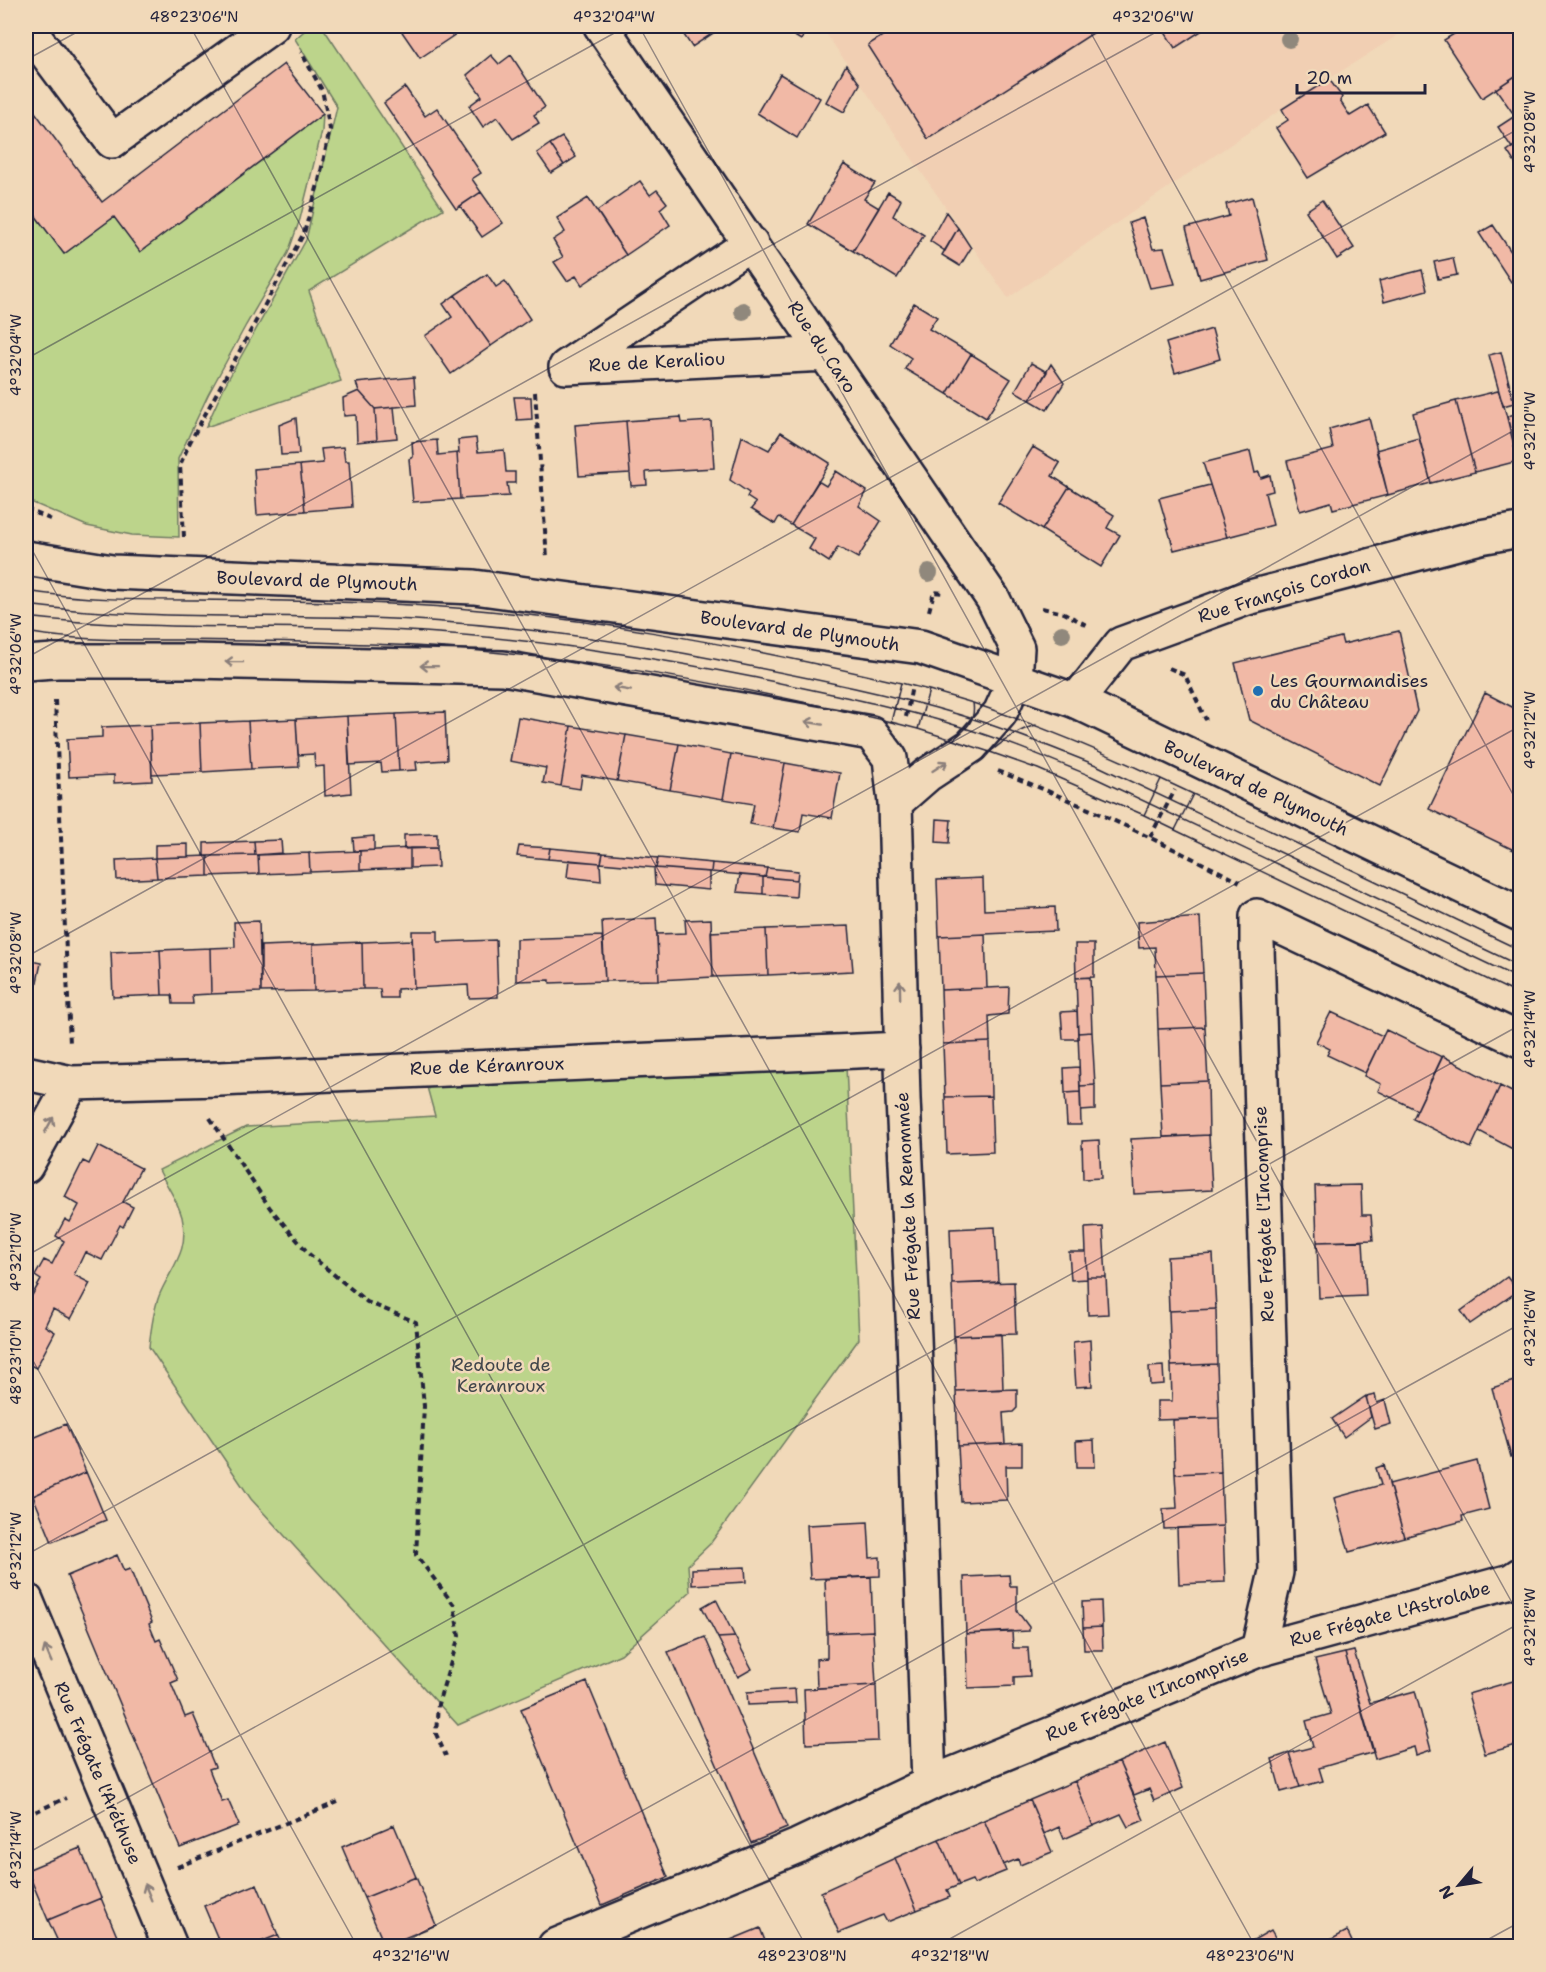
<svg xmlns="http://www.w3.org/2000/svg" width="1546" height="1972" viewBox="0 0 1546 1972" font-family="'Shantell Sans',sans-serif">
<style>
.built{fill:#f1cfb3}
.green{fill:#bcd48b;stroke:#6f7b63;stroke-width:1.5}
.building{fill:#f1b9a6;stroke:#22223b;stroke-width:1.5}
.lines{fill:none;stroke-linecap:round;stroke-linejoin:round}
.pedestrian-casing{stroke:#22223b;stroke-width:38}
.minor-casing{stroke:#22223b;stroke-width:38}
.tertiary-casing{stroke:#22223b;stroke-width:38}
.secondary-casing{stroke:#22223b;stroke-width:38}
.path{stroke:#22223b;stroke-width:4;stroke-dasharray:6 4.5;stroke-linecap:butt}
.pedestrian{stroke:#f1d9b9;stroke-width:33}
.minor{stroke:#f1d9b9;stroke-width:33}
.tertiary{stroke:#f1d9b9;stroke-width:33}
.secondary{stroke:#f1d9b9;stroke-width:33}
.tram{stroke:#22223b;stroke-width:1.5}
.tree{fill:#90887c}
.oneway{stroke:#8a7e7a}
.ticks{fill:none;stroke:#22223b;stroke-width:1.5;stroke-opacity:0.45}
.poi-dot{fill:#1f6fb2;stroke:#f1d9b9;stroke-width:2}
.labels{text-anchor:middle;stroke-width:5;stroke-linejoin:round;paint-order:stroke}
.street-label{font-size:18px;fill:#22223b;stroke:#f1d9b9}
.poi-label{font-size:18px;fill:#22223b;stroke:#f1d9b9;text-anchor:start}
.park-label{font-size:18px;fill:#41464b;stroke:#f1d9b9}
.neatline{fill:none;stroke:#22223b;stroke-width:2}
.ticks-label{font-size:15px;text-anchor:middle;fill:#22223b}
</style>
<rect width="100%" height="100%" fill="#f1d9b9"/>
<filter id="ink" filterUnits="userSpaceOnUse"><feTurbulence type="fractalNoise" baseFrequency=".0167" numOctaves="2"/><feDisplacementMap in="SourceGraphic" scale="12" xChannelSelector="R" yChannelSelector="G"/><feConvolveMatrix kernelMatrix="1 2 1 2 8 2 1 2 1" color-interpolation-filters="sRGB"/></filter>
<g filter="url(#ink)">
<!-- built -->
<path class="built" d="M821,26H1412L1282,109L1008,298Z"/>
<!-- green -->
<path class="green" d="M310,26H322L443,209L309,291L341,381L206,427L225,385L306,240L337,107L295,39Z
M323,114L322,131L300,219L288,253L246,325L208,395L178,459L179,537L132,535L87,526L26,500V203L64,254L114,217Z
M846,1066L859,1339L710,1544L688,1565L690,1592L621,1654L458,1725L251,1499L149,1347C151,1329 153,1312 159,1296C171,1267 190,1252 182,1217C178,1201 166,1185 159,1170L246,1127L435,1116L427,1087Z"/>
<!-- building -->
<path class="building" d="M398,26H468L420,58Z
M678,26H724L692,47Z
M789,26H809L801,40L786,31Z
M898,26H1104L928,139L868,45Z
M1161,26H1209L1175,48Z
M1467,26H1483L1487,32L1497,26H1517L1520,30V73L1482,98L1444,40Z
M491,55L499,64L511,55L545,107L534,115L539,123L513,139L497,117L483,127L469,106L482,96L467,75Z
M284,64L323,114L140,252L114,217L64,254L26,203V100L102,202Z
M846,65L860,84L844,112L826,102Z
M1520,73V142L1512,148L1498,127L1515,116L1496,89Z
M780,74L820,98L797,138L757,113Z
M1329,79L1342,97L1340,101L1350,116L1368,105L1385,132L1308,178L1276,128L1288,120L1282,109Z
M405,87L425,116L437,108L481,173L472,179L481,192L456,209L384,103Z
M562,137L576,157L564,165L550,144Z
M1520,142V171L1507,151Z
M550,144L564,165L551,173L537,153Z
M844,164L875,183L864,199L879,208L853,251L808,224Z
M640,181L650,195L657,190L667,203L660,209L670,225L626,255L597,211Z
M481,192L503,223L482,237L460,206Z
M888,192L901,200L893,216L924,235L897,278L853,251Z
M1252,197L1268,260L1200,279L1186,228L1229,216L1226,204Z
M588,198L626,255L582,285L576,276L567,281L554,262L563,257L553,240L565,232L557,218Z
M1322,200L1354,248L1337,259L1306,211Z
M946,212L958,228L945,251L930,241Z
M1143,218L1153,249L1164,248L1175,284L1150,288L1129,223Z
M1493,225L1520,265V276L1511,282L1479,233Z
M958,228L971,248L960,266L942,255Z
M1453,258L1457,275L1438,279L1434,262Z
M1422,270L1427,290L1384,302L1379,281Z
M487,274L496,287L505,281L530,319L491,346L455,295Z
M455,295L491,346L451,374L425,336L452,317L443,304Z
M914,303L937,317L929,329L971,354L947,394L905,369L911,358L890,344Z
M1212,329L1220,359L1175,373L1166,343Z
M1501,352L1514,403L1503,406L1489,355Z
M971,354L1011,379L986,418L947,394Z
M1031,363L1047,372L1030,400L1015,391Z
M1051,364L1064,383L1047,410L1030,400Z
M414,377L416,405L375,409L359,391L356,383Z
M359,391L375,409L377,440L357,442L356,415L344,416L343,398Z
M1498,391L1504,406L1518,461L1475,472L1456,401Z
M514,397H531L532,419L517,420Z
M1456,401L1475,472L1431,483L1413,413Z
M394,407L397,438L377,440L375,409Z
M1520,413V460L1518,461L1507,416Z
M681,417L682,423L711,421L714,468L646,472L647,485L631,486L626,421Z
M296,418L299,454L281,455L279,425Z
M1369,418L1388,495L1333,509L1331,502L1300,511L1287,461L1333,449L1329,429Z
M626,421L630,473L579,476L575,425Z
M781,432L830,463L791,525L779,517L775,524L751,509L756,503L747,497L749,493L730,480L742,436L769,450Z
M476,438L478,452L504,450L506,472H515V483H507L509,496L460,499L457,453H459L458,440Z
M1419,438L1431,483L1388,495L1376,450Z
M437,440L438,455L457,453L460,499L413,502L409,459L413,457L412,442Z
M343,447L345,461H349L352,507L305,511L300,465L323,463L321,449Z
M1033,447L1060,463L1052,476L1069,487L1042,530L998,503Z
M1250,451L1255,473L1259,472L1261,478L1270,475L1273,491L1265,493L1273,525L1227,537L1203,463Z
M300,465L305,511L257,515L254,469Z
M836,471L867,491L859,506L881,521L858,558L838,547L829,562L809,549L815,539L791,525L818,481L826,486Z
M1210,485L1227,537L1174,550L1159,498Z
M1069,487L1114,515L1107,528L1120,535L1101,567L1042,530Z
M1399,631L1417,711L1380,786L1249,720L1235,663L1341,637L1343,644Z
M1485,693L1520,711V853L1429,809Z
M445,712L447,760L416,762L417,770L399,771L396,714Z
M396,714L399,771L382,772L381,763L349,765L347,716Z
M347,716L351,793L325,796L324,766L315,767L314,754L298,755L296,719Z
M518,717L571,726L561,786L543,783L546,768L510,761Z
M296,719L299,767L251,769L248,721Z
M248,721L251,769L202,772L200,723Z
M200,723L202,772L152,774L150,725Z
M150,725L152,781L114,783V775L69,777L67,739L102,737V727Z
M571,726L626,735L617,781L582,775L580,789L561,786Z
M626,735L679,744L670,790L617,781Z
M679,744L731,754L723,799L670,790Z
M731,754L785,763L773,828L750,824L754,804L723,799Z
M785,763L840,773L832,818L803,813L800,832L773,828Z
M937,819L951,820L949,843L936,842Z
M437,834V848L404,849V835Z
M374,836V850L354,851L353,838Z
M281,840L282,853L255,855L254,841Z
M254,841L255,855L204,856V843Z
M188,844V857L155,858V845Z
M519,846L550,848L548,859L517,856Z
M410,848V868L360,870V851Z
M410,848H437L438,867L410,868Z
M550,848L603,853L601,863L548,859Z
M360,851V870L310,872L309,853Z
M309,853L310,872L259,874L258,855Z
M603,853L658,858L656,868L601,863Z
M258,855L259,874L208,876V856Z
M208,856V876L157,878L155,858Z
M155,858L157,878L117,880L116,860Z
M658,858L712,863L711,872L656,868Z
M569,860L600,863L601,881L567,877Z
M712,863L767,868L765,877L711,872Z
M654,868L709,872V890L655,885Z
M767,868L798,871L797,880L765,877Z
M740,875L763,877V894L737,892Z
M763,877L797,880L796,897L763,894Z
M983,878L984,910L1055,907L1056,931L939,936L937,880Z
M1200,917L1203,973L1156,975L1155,947L1139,948L1137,922Z
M656,918L659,980L605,981L602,921Z
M711,919L713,977L659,980L657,934L686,933L685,920Z
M259,921L261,992L211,994L210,948L235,947L234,922Z
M849,926L853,971L768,975L766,929Z
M766,929L768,975L713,977L711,932Z
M412,931H438V942L496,940L498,997L469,998L468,985L414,988Z
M985,934L987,988L941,990L939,936Z
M602,936L605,981L550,983V980L516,981V939Z
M412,940L414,988L397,989V998H381L380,989H363L362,942Z
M362,942L363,989L314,991L313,944Z
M313,944L314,991L261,992V946Z
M1075,944H1094V977L1076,978Z
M210,948L211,994L192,995L193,1004H173L172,995H162L160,950Z
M160,950L162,995L113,997L111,952Z
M26,960L41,963L31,1010L26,1009Z
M1203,973L1205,1027L1158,1029L1156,975Z
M1090,977L1092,1032L1078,1033L1076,978Z
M1009,987L1008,1014L989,1016L990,1042L943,1044L941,990Z
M1077,1011L1078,1039H1063L1061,1012Z
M1331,1012L1383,1036L1365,1073L1327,1055L1330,1049L1316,1042Z
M1205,1027L1208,1081L1160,1083L1158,1029Z
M1386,1030L1442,1057L1417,1110L1378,1091L1381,1084L1364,1076Z
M1092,1032L1095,1085L1080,1086L1078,1033Z
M990,1042L991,1096L945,1097L943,1044Z
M1443,1056L1500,1086L1471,1148L1413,1119Z
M1079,1067L1080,1092L1065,1093L1064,1068Z
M1208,1081L1209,1135L1163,1137L1160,1083Z
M1095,1085V1110L1081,1111L1080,1086Z
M1500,1086L1520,1096V1153L1479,1131Z
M1080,1092L1081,1125H1067L1065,1093Z
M991,1096L993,1152L947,1154L945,1097Z
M1209,1135L1212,1190L1134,1194L1131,1139Z
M1099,1140L1101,1178L1083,1179L1082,1141Z
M98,1146L141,1168L123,1202L133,1207L123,1227L120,1225L102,1260L85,1252L74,1275L90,1283L71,1319L53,1309L45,1326L55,1332L36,1368L28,1364L26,1368V1295L31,1297L41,1280L35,1276L44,1260L52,1264L64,1241L56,1236L65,1219L70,1222L79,1205L65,1197L83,1161L89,1164Z
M1361,1185L1362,1215H1371L1373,1240L1317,1242L1315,1186Z
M995,1227L998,1282L952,1284L950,1229Z
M1103,1227L1106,1277H1087L1085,1228Z
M1363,1241L1366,1296L1319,1298L1317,1242Z
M1069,1252H1086L1087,1279L1071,1280Z
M1213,1254L1216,1309L1169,1311L1167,1257Z
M1087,1277H1106L1108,1314L1088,1315Z
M1507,1277L1518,1291L1470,1324L1461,1311Z
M1014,1282L1016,1334L954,1336L952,1284Z
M1216,1309L1217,1364L1171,1366L1169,1311Z
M1001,1334L1003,1389L956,1391L954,1336Z
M1090,1340L1092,1386L1076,1387L1073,1342Z
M1217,1364L1219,1418L1157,1420V1401H1172L1171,1366Z
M1163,1366L1164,1384L1150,1385L1149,1367Z
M1520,1379V1454L1511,1457L1492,1388Z
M1017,1389V1408L1013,1412L1003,1413L1005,1444L958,1446L956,1391Z
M1375,1395L1377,1403L1385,1400L1391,1424L1375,1429L1366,1397Z
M1366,1396L1371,1417L1344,1437L1332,1419Z
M1219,1418L1221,1472L1175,1474L1173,1420Z
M66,1424L86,1472L33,1496L26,1477V1441Z
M1094,1440L1095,1467H1077L1076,1441Z
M1022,1443V1466H1006L1007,1500L961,1502L958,1446Z
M1477,1461L1489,1509L1462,1516L1463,1521L1404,1537L1389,1484Z
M1384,1465L1404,1537L1349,1552L1334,1498L1381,1485L1376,1468Z
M86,1472L106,1520L52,1542L33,1496Z
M1221,1472L1223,1526L1164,1529L1163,1509L1177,1508L1175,1474Z
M868,1522L870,1558L880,1557V1576L810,1579L807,1525Z
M1223,1526L1225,1582L1179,1584L1177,1528Z
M117,1555L124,1571L130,1569L152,1622L149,1624L156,1641L160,1639L178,1680L171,1683L185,1717L193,1714L215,1767L209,1769L222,1802L228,1800L239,1825L180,1848L67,1576Z
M745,1567L746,1582L692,1585V1569Z
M1009,1575L1010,1586H1017V1611L1029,1627V1631L966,1634L964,1577Z
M871,1577L873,1631L827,1633L825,1579Z
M716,1599L735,1637L718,1638L702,1607Z
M1101,1601L1102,1627L1083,1628L1082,1602Z
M1102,1627L1103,1650H1084L1083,1628Z
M873,1631L876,1685L817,1688L816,1659L827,1658V1633Z
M1012,1631L1013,1648H1028L1030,1676L1014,1677V1686L968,1688L966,1634Z
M705,1637L787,1828L751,1843L668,1652Z
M735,1637L752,1669L738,1677L718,1638Z
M1354,1651L1370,1703L1415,1691L1431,1750L1416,1755L1414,1747L1375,1759L1345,1653Z
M1345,1653L1374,1752L1319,1768L1323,1781L1300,1787L1289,1753L1313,1747L1306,1721L1331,1714L1315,1660Z
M1520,1679V1744L1485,1754L1468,1694Z
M587,1682L668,1877L602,1905L521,1709Z
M876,1685L878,1741L806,1744L804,1689Z
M795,1689L796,1703L748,1705L747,1692Z
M1165,1742L1183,1788L1154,1801L1149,1789L1134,1795L1119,1762Z
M1289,1753L1300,1787L1281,1792L1272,1759Z
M1119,1762L1144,1820L1128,1827L1121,1814L1093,1826L1075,1781Z
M1075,1781L1093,1826L1064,1839L1059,1827L1044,1834L1030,1800Z
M1030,1800L1052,1852L1020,1865L1018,1859L1003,1865L984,1820Z
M984,1820L1006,1871L974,1884L972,1880L959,1885L939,1839Z
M394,1825L416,1877L364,1898L342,1847Z
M939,1839L959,1885L947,1890L950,1897L917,1910L895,1858Z
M80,1848L101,1898L48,1920L27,1870Z
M895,1858L917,1910L887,1922L883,1915L839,1933L821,1892Z
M416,1877L436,1925L385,1946L364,1898Z
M257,1884L278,1935L250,1946H221L204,1906Z
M101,1898L121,1946H60L48,1920Z
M760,1928L767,1946H716Z
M1271,1930L1280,1946H1243Z
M1347,1931L1354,1946H1319Z
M278,1935L283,1946H250Z"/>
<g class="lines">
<defs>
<path id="pedestrian" d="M26,663L54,661
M1257,948V916L1520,1040"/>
<path id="minor" d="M26,26L112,141L272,26
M601,26L993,599L1017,648L1015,680L1000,713L971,746L927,775L895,803
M751,243L566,367L827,354
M54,661H192L503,668L871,733L890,758L895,803L903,1099L914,1337L929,1784
M26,1073L72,1083L220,1079L902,1049
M26,1166L72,1083
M26,1600L170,1946
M1258,1650L1511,1581L1520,1575
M555,1946L798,1846L929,1784L1258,1650L1276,1572L1257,948"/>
<path id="tertiary" d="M1076,701L1121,644L1247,598L1480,537L1520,530"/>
<path id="secondary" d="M26,558L112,572L474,587L921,647L1076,701L1520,914"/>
</defs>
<!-- pedestrian casing -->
<use href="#pedestrian" class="pedestrian-casing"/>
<!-- minor casing -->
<use href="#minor" class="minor-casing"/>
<!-- tertiary casing -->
<use href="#tertiary" class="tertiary-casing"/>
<!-- secondary casing -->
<use href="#secondary" class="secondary-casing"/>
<!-- path -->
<path class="path" d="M535,392L547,558
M26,509L52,520
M184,537L180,465L190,442L304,233L319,181L330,129L322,90L301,52
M1042,608L1064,613L1088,626
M929,611L934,592L943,593
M1169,668L1185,675L1206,720
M55,700L70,1044
M906,717L912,686
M998,771C1081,803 1160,842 1240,882
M1150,837L1175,790
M210,1118L270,1208L309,1254L367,1302L416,1322L424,1406L416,1555L454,1605L459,1636L438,1704L436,1734L446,1756
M26,1816L66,1798
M177,1867L338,1802"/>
<!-- pedestrian -->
<use href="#pedestrian" class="pedestrian"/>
<!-- minor -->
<use href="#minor" class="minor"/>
<!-- tertiary -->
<use href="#tertiary" class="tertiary"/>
<!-- secondary -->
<use href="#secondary" class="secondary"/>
<!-- tram -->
<path class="tram" d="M26,591C82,600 140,600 197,600C268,601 339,601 410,605C576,614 739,645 901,683L891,722C720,681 546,650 370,644C307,641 243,641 180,640C128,640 76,641 26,632
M26,605C160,622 295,612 430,621C537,628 644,644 749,666C819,680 889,694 957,714C1005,728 1050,747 1096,765L1520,966
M26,617C146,631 269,624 390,630C512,636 632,653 752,677C821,692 891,705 958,726C1004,740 1047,758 1091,776L1520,979
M901,683L929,690L918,729L891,722Z
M929,690L973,703C976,721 966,729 953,740L918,729Z
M1036,725C1018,730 1005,740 990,752L1038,769L1144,815L1161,779C1099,750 1037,725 973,703C976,721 966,729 953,740L990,752C1005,740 1018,730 1036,725
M1161,779L1193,794L1175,830L1144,815Z
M1520,950L1193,794L1175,830L1520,995"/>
</g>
<!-- trees -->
<g class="tree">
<circle cx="1289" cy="39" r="9"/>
<circle cx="743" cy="311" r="9"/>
<circle cx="929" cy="573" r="9"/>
<circle cx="1062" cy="634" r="9"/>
</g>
<!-- one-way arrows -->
<defs><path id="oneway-shaft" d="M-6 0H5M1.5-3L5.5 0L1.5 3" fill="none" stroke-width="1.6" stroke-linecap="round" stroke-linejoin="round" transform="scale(1.5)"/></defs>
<g class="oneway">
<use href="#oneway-shaft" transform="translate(234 662) rotate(-179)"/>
<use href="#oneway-shaft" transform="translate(429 666) rotate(-179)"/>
<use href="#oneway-shaft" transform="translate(622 689) rotate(-170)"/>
<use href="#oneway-shaft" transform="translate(814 723) rotate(-170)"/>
<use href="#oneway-shaft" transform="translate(940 766) rotate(-33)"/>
<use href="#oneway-shaft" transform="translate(900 990) rotate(-91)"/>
<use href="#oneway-shaft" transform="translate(49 1125) rotate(-61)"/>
<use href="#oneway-shaft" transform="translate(48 1654) rotate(-113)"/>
<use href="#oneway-shaft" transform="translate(148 1892) rotate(-112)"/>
</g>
</g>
<!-- ticks -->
<path class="ticks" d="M190,26L1255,1946M639,26L1520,1617M1087,26L1520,807M26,60L88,26M26,359L627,26M26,539L806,1946M26,658L1167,26M26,957L1520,128M26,1256L1520,427M26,1348L357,1946M26,1555L1520,726M26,1854L1520,1025M398,1946L1520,1324M937,1946L1520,1623M1476,1946L1520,1922"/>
<!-- markers -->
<circle class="poi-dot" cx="1258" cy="691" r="6"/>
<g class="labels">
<!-- street labels -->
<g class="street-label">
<text transform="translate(822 347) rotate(56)" y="6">Rue du Caro</text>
<text transform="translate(657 362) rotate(-3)" y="6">Rue de Keraliou</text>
<text transform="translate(317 581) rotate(2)" y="6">Boulevard de Plymouth</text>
<text transform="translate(1284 591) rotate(-17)" y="6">Rue François Cordon</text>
<text transform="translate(800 631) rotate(8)" y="6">Boulevard de Plymouth</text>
<text transform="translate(1256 788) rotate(25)" y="6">Boulevard de Plymouth</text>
<text transform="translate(487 1066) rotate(-2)" y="6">Rue de Kéranroux</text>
<text transform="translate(908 1206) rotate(-93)" y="6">Rue Frégate la Renommée</text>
<text transform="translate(1264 1214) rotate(-92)" y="6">Rue Frégate l'Incomprise</text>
<text transform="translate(1390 1614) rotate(-15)" y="6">Rue Frégate L'Astrolabe</text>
<text transform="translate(1147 1695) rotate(-22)" y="6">Rue Frégate l'Incomprise</text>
<text transform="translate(98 1773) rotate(67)" y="6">Rue Frégate l'Aréthuse</text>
</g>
<!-- poi labels -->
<g class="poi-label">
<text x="1270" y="687">Les Gourmandises<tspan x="1270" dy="21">du Château</tspan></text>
</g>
<!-- park labels -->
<g class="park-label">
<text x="501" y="1371">Redoute de<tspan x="501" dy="21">Keranroux</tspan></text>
</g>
</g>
<!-- margin -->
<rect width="1546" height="1972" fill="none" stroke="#f1d9b9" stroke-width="66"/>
<!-- north arrow -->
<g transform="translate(1459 1885) rotate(241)" stroke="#f1d9b9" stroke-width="4.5" paint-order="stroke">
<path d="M0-4.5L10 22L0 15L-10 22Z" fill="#22223b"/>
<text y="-9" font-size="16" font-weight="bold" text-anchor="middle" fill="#22223b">N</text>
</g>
<!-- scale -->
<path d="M1297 84v9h128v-9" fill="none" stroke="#22223b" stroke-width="3"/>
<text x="1306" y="84" font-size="18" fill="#22223b" stroke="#f1d9b9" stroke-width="4.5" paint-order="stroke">20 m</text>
<rect x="33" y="33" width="1480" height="1906" class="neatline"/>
<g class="ticks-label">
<text x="194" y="22">48°23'06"N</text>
<text x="614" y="22">4°32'04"W</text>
<text x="1153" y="22">4°32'06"W</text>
<text transform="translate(1530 132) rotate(-90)" y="5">4°32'08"W</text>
<text transform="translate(16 355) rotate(-90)" y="5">4°32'04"W</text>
<text transform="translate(1530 431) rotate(-90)" y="5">4°32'10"W</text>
<text transform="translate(16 654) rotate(-90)" y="5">4°32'06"W</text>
<text transform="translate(1530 730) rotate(-90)" y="5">4°32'12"W</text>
<text transform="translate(16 953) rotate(-90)" y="5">4°32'08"W</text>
<text transform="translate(1530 1029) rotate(-90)" y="5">4°32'14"W</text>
<text transform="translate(16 1252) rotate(-90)" y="5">4°32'10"W</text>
<text transform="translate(1530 1328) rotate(-90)" y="5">4°32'16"W</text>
<text transform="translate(16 1362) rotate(-90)" y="5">48°23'10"N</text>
<text transform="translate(16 1551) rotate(-90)" y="5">4°32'12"W</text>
<text transform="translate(1530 1627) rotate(-90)" y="5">4°32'18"W</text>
<text transform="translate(16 1850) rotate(-90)" y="5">4°32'14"W</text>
<text x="411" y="1961">4°32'16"W</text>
<text x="802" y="1961">48°23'08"N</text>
<text x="950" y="1961">4°32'18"W</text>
<text x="1250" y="1961">48°23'06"N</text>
</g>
</svg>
